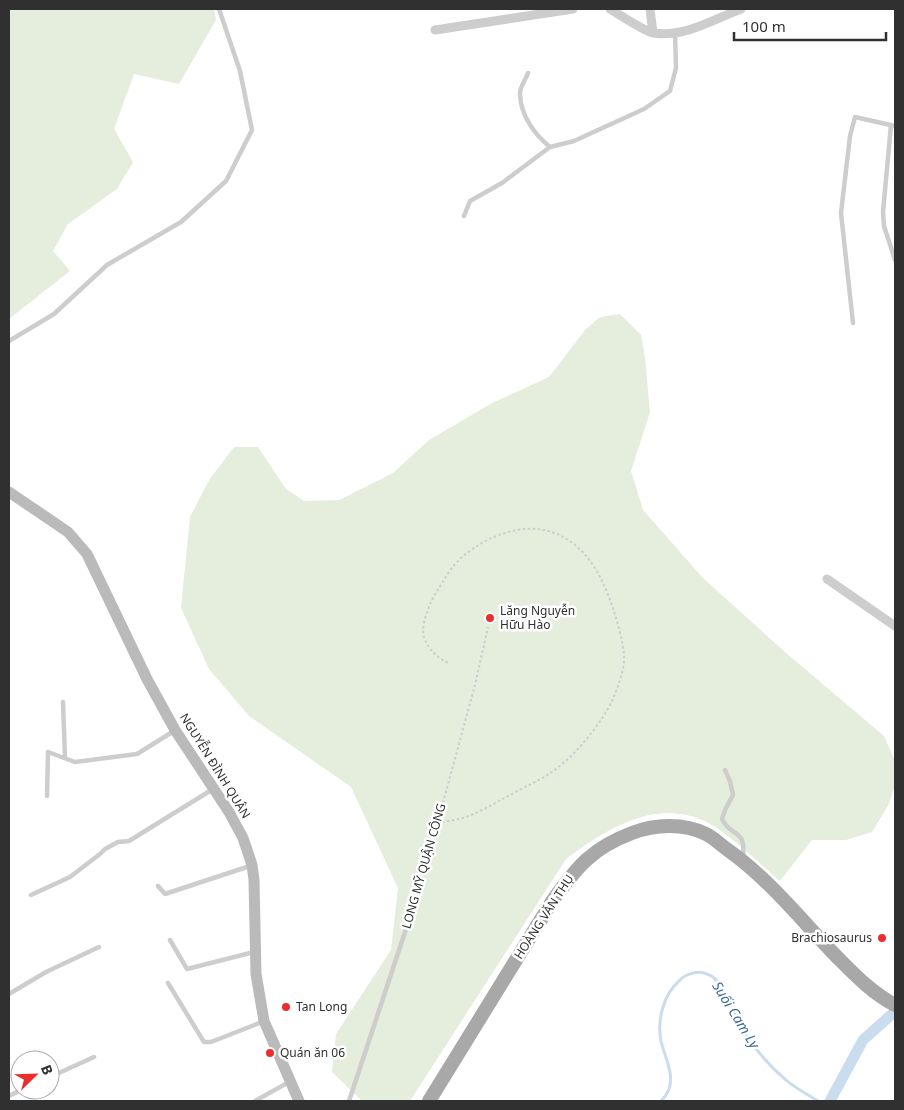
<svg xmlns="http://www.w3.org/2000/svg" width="904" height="1110" viewBox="0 0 904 1110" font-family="'Noto Sans',sans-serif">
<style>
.green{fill:#e5eddd}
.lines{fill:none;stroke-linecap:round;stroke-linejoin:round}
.stream{stroke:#c9ddee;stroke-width:3}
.canal{stroke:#c9ddee;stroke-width:11}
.path{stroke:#cdcdcd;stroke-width:2;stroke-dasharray:2.5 2.5;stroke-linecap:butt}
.lane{stroke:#cdcdcd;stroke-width:4.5}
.street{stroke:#cdcdcd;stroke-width:9}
.secondary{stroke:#bababa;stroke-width:11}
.primary{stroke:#a8a8a8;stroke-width:14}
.poi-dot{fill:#ec2d2d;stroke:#fff;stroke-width:2}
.labels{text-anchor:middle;stroke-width:5;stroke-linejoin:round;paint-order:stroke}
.poi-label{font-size:12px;fill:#303030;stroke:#fff;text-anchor:start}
.street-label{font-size:12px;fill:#303030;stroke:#fff}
.water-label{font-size:14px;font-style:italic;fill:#3a6c96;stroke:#fff}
</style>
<rect width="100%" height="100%" fill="#fff"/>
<!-- green -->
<path class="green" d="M9,9H214L216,20L179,84L134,74L114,129L133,162L117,189L68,224L53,251L70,271L9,319Z
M620,314L641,335L645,357L650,412L631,471L643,510L703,578L785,652L884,736L895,761V785L889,804L872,832L846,840H812L780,881C759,863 726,830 702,820C654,799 605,830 566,859L410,1101H362L332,1072L336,1034L391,950L398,888L351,787L249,716L209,669L181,608L190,517L209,480L234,447H258L286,489L304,501L339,500L393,473L429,440L492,403L549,377L586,329L600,317Z"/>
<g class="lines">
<!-- stream -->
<path class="stream" d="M661,1101C680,1083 666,1062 661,1041C657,1021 663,995 679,981C685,974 698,970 707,974C723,979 731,1007 738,1021C750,1043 767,1064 786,1080C795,1088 807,1094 818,1101"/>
<!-- canal -->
<path class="canal" d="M830,1101L863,1040L891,1015"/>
<!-- path -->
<path class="path" d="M437,823C447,821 457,820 466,817C483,811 498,801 514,793C526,786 539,781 550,773C573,759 602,723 613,699C618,686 625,669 624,655C623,641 618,625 614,611C605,585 594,558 571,542C536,516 491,532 461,558C451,567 444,580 437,591C430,602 420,625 424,638C429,651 438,658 450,664
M422,880L475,685L488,627"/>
<!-- lane -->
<path class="lane" d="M528,73C526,79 519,88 520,95C521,116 535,135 550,147
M891,125L883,212L884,226L895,260
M464,216L470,201L502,183L550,147L574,141L644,109L670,91L676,68L675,33
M853,323L841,213L850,136L855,117L895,126
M9,341L54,314L107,265L181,222L226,181L252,130L240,71L219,9
M63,702L65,758
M725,770L730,781L733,795L725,810L722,819C732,839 746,827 743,858
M47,796L48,752L75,762L137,754L174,731
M158,886L165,894L250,866
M31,895L70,877L100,854L105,849L118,842L129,841L213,789
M170,940L187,969L254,952
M168,983L204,1042H211L262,1022
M9,994L46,972L99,947
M50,1077L94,1057
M9,1096L21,1090
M255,1101L289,1082
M349,1101L420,887"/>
<!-- street -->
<path class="street" d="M610,9C619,14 645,32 654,33C684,38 714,19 741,9
M650,9L653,33
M435,30L573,9
M827,579L895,626"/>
<!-- secondary -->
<path class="secondary" d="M9,492L68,532L87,554L147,679L175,730L229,812L243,838L252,865L254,880L256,974L264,1021L299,1101"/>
<!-- primary -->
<path class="primary" d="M429,1101L553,900C577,867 592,848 632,833C655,824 684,823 706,834C714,838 721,845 728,850C769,879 802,921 837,957C855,975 872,993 895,1005"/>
</g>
<!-- markers -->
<g class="poi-dot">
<circle cx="490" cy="618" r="5"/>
<circle cx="882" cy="938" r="5"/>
<circle cx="286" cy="1007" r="5"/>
<circle cx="270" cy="1053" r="5"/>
</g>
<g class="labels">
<!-- poi labels -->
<g class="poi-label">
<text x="500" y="615">Lăng Nguyễn<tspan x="500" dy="14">Hữu Hào</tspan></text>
<text x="872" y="942" text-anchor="end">Brachiosaurus</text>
<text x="296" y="1011">Tan Long</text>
<text x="280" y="1057">Quán ăn 06</text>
</g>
<!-- street labels -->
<g class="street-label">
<text transform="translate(215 766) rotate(58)" y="4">NGUYỄN ĐÌNH QUÂN</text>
<text transform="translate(424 866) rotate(-74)" y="4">LONG MỸ QUẬN CÔNG</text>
<text transform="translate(544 917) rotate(-57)" y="4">HOÀNG VĂN THỤ</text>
</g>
<!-- water labels -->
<g class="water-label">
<text transform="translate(736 1015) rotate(58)" y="5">Suối Cam Ly</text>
</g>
</g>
<!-- border -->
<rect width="904" height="1110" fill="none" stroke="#303030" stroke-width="20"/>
<!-- north arrow -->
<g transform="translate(35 1075) rotate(67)"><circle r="24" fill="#ffffff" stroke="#acacac"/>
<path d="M0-4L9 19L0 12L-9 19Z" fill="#ec2d2d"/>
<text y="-8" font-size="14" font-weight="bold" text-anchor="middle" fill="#303030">B</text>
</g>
<!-- scale -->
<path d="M734 32v8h152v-8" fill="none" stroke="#303030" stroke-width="2.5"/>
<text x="742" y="32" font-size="15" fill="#303030" stroke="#ffffff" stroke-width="4" paint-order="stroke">100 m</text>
</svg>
